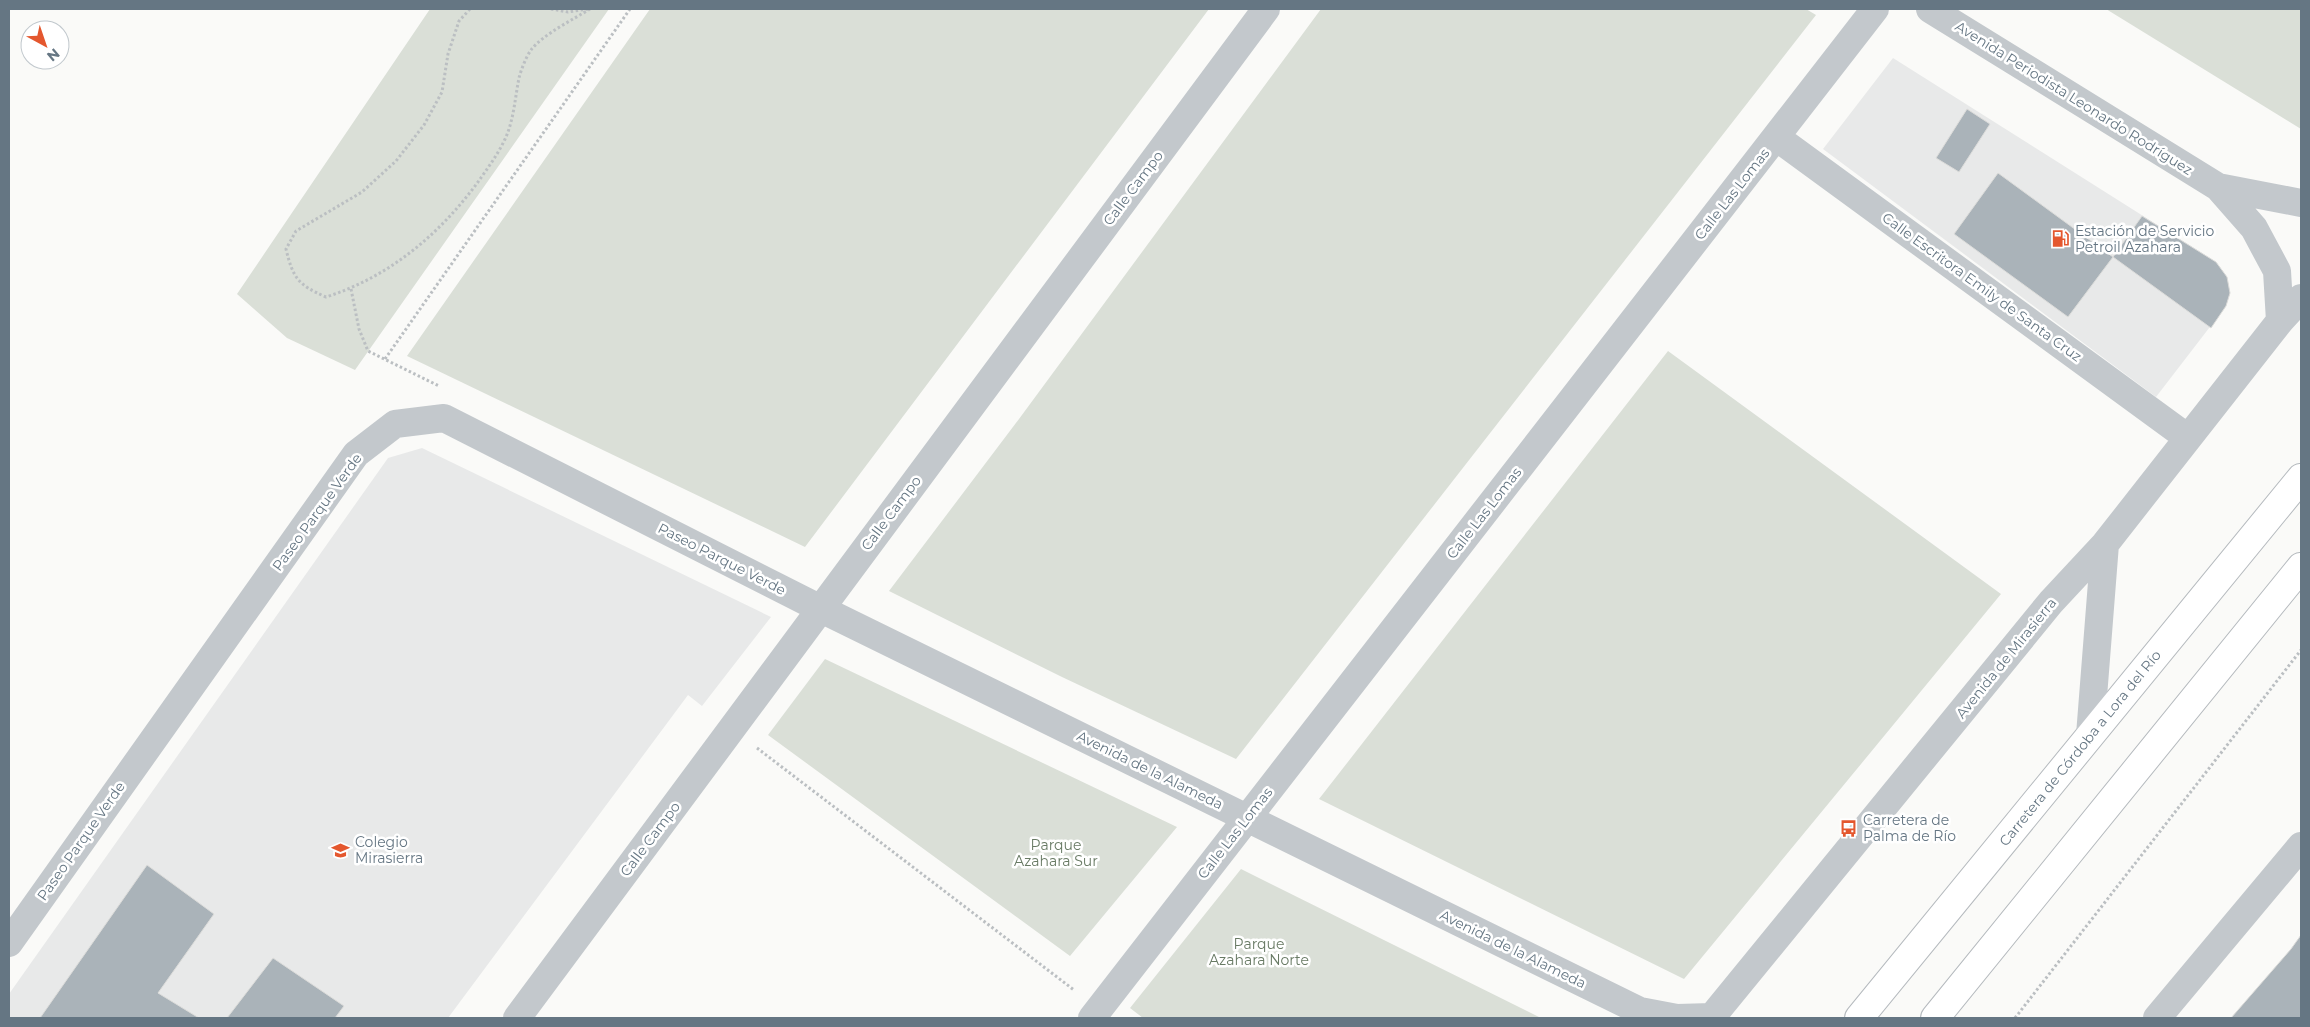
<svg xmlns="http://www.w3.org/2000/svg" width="2310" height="1027" viewBox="0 0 2310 1027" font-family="Montserrat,sans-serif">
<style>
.built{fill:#e8e9e9}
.green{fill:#dadfd7}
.building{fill:#aab3b9;stroke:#dcdcda}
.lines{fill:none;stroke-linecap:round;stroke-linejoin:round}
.major-casing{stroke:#b5babe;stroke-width:30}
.path{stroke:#bbbfc2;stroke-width:3;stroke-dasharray:2.5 2.5;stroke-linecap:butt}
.minor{stroke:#c3c8cc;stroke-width:28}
.major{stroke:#fff;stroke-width:28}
.labels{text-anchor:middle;stroke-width:5;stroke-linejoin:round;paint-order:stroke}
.street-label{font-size:14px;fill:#657683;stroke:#fff}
.poi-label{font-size:14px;fill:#657683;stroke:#fff;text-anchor:start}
.park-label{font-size:14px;fill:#687a64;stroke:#fff}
</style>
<rect width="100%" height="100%" fill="#fafaf8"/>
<!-- built -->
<path class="built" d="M1893,58L2216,262L2227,277L2230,293L2226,306L2156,397L1823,149Z
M422,448L771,617L702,706L688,695L448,1018H9V994L388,458Z"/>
<!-- green -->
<path class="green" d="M430,9H609L355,370L287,338L237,294Z
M650,9H1209L805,547L407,356Z
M1321,9H1806L1816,15L1236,759L1062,677L889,591L1019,419Z
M2106,9H2301V129Z
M1668,351L2001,594L1684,979L1319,799Z
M825,659L1177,827L1070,956L768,735Z
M1241,869L1541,1018H1143L1130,1008Z"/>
<!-- building -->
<path class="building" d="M1967,109L1990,124L1959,172L1936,158Z
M1998,173L2113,257L2068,317L1954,234Z
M2142,216L2216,262L2227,277L2230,293L2226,306L2211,328L2113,257Z
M147,865L214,914L158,993L199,1018H40Z
M2301,935V1018H2231L2291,949Z
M273,958L344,1006L335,1018H227Z"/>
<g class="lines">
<defs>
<path id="major" d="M1859,1018L2301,478
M1935,1018L2301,567"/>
</defs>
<!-- major casing -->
<use href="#major" class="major-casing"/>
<!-- path -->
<path class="path" d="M470,9L459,21L448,54L442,92L424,125L396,161L362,192L296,231L286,249C293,278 298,285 326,297C389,277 439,235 478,182C487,169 499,153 506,137C514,118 515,98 519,78C521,70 526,57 531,50C542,35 574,19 590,9
M551,9L568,12L588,9
M351,289L359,329L368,351L439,386
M385,359L630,9
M757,748L1074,990
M2015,1018L2301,650"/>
<!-- minor -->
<path class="minor" d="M1930,9L2218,187L2254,228L2277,271L2280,321
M1776,137L2188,438
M2218,187L2301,203
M2090,735L2105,544
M9,943L356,454L395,424L444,418L821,609L1640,1011L1677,1018L1712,1017
M517,1018L1266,9
M1092,1018L1875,9
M1711,1018L2051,602L2105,544L2280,321L2301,298
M2157,1018L2301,846"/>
<!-- major -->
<use href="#major" class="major"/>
</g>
<!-- icons -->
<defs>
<symbol id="fuel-bare" viewBox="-9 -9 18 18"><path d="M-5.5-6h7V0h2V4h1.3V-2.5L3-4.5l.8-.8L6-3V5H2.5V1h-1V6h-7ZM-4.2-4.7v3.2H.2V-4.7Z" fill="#e4572e" stroke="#fff" stroke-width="2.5" paint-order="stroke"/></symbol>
<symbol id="bus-bare" viewBox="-9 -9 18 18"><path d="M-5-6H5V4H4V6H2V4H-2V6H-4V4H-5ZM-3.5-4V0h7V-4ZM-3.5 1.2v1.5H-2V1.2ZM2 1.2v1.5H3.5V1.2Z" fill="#e4572e" stroke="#fff" stroke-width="2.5" paint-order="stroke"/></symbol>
<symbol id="school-bare" viewBox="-9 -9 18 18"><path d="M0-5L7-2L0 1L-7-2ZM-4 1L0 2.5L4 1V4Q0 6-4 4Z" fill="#e4572e" stroke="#fff" stroke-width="2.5" paint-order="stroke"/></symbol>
</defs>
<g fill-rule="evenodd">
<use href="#fuel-bare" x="2048" y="226" width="25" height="25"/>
<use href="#bus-bare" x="1836" y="816" width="25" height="25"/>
<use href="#school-bare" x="328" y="838" width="25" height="25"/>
</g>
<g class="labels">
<!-- street labels -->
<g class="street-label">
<text transform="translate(2074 98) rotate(32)" y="5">Avenida Periodista Leonardo Rodríguez</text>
<text transform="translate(1133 188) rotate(-53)" y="5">Calle Campo</text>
<text transform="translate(1732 194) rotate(-52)" y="5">Calle Las Lomas</text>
<text transform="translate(1982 287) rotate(36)" y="5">Calle Escritora Emily de Santa Cruz</text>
<text transform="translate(317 512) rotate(-54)" y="5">Paseo Parque Verde</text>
<text transform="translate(891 513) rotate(-53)" y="5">Calle Campo</text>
<text transform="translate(1484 513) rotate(-52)" y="5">Calle Las Lomas</text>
<text transform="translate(722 559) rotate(27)" y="5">Paseo Parque Verde</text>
<text transform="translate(2006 658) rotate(-51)" y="5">Avenida de Mirasierra</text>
<text transform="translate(2080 748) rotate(-51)" y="5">Carretera de Córdoba a Lora del Río</text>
<text transform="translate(1150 770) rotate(26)" y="5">Avenida de la Alameda</text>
<text transform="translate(1235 833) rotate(-52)" y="5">Calle Las Lomas</text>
<text transform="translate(650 839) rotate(-53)" y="5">Calle Campo</text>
<text transform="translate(81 841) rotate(-55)" y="5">Paseo Parque Verde</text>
<text transform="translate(1513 949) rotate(26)" y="5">Avenida de la Alameda</text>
</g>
<!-- poi labels -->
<g class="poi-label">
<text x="2075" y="236">Estación de Servicio<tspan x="2075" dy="16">Petroil Azahara</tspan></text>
<text x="1863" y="825">Carretera de<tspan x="1863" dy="16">Palma de Río</tspan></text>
<text x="355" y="847">Colegio<tspan x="355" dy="16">Mirasierra</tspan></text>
</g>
<!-- park labels -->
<g class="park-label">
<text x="1056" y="850">Parque<tspan x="1056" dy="16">Azahara Sur</tspan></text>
<text x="1259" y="949">Parque<tspan x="1259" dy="16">Azahara Norte</tspan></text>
</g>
</g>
<!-- border -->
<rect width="2310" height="1027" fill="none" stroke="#657683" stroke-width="20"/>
<!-- north arrow -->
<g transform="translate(45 45) rotate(140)"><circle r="24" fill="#ffffff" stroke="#c1c8cd"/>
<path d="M0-4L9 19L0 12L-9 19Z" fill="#e4572e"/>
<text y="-8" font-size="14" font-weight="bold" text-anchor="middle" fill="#657683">N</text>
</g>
</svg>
